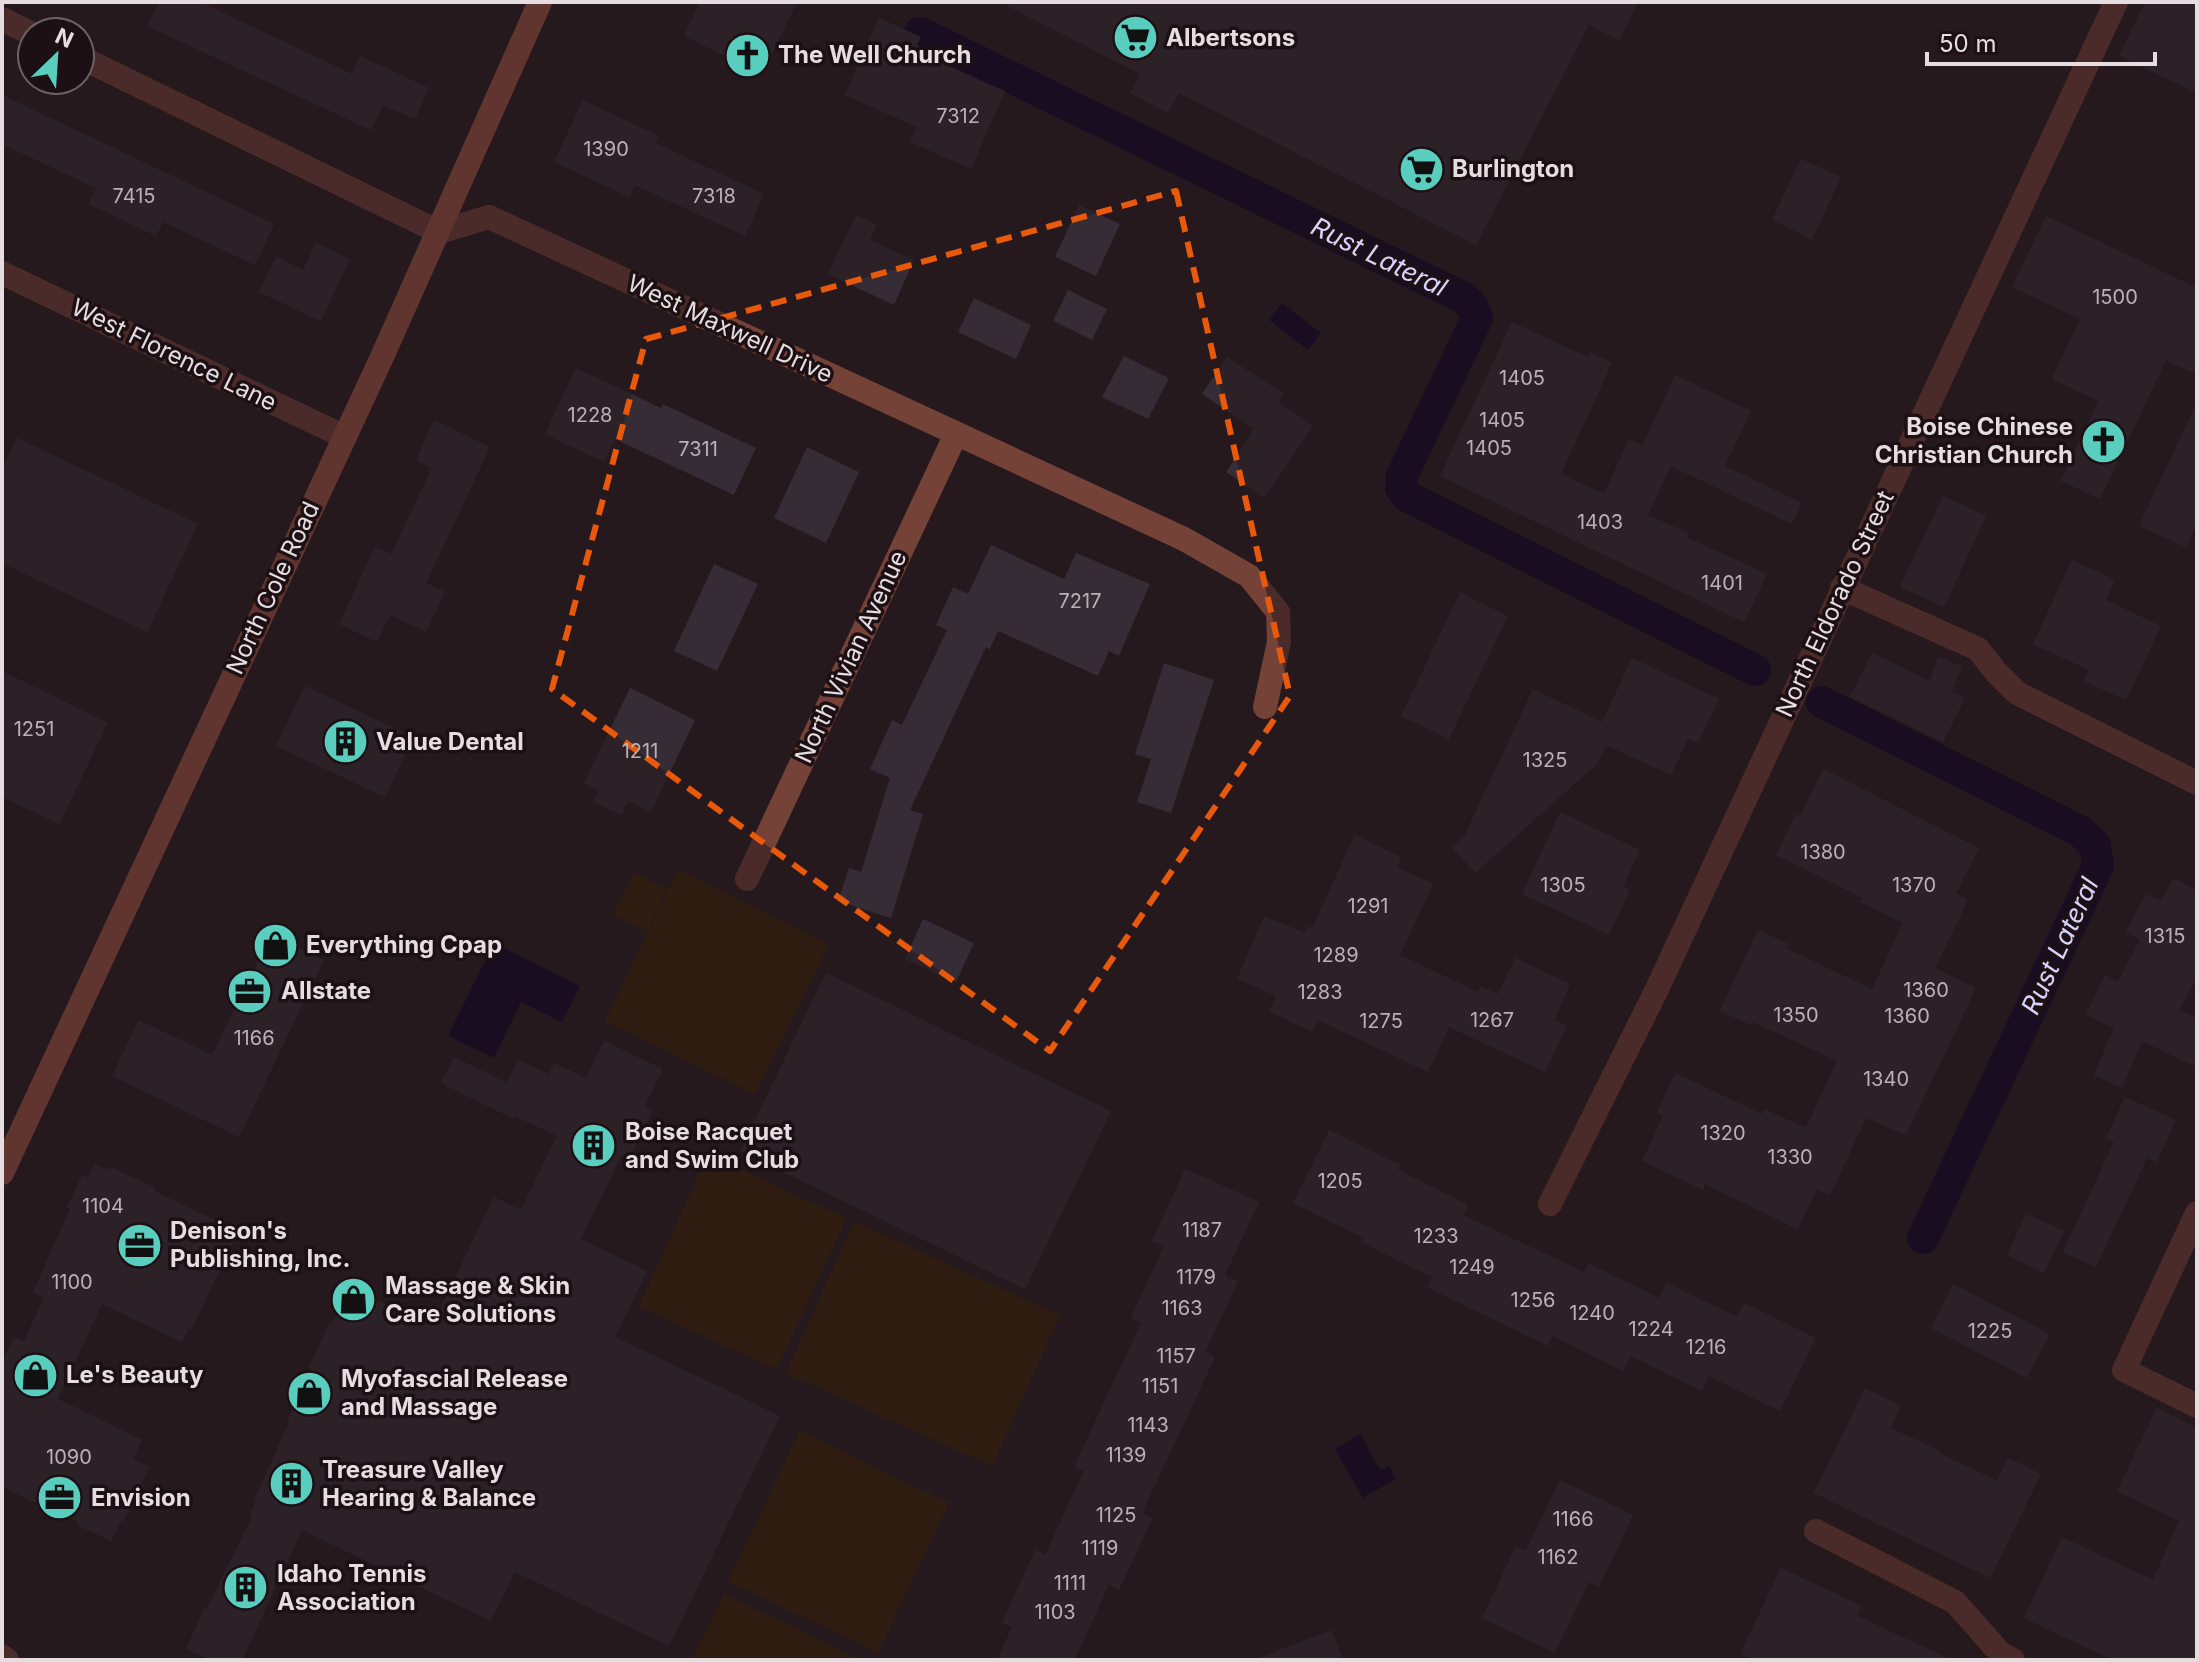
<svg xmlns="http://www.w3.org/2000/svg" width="2199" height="1662" viewBox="0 0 2199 1662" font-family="Inter,sans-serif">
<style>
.green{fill:#3c2303}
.water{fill:#090026}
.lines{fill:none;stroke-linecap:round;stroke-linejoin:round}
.canal{stroke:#090026;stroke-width:32}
.building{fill:#352c36}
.minor{stroke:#754238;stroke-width:24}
.secondary{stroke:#a75546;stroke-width:24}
.marked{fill:none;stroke:#e8590c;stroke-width:6;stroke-dasharray:16 10;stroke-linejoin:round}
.labels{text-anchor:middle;stroke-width:7;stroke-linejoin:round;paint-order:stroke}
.number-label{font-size:20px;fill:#bab1b6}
.poi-label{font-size:24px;font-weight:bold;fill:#e6dde0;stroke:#1c1014;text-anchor:start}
.street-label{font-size:24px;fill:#e6dde0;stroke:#1c1014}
.water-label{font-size:26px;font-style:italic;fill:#d5d3fa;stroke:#1c1014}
</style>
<rect width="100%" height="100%" fill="#26191d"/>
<!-- green -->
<path class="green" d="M678,870L829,944L755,1094L605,1021Z
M634,873L667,889L647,931L613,915Z
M708,1155L846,1218L777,1369L639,1307Z
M854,1222L1060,1315L992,1466L786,1373Z
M800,1431L949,1503L878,1652L728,1581Z
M724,1594L862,1660H692Z"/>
<!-- water -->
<path class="water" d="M1282,303L1321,333L1308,350L1269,320Z
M494,943L580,986L562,1022L521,1002L494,1058L448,1036Z
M1360,1434L1380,1470L1389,1466L1396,1479L1363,1498L1335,1449Z"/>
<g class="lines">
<!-- canal -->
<path class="canal" d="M920,33L1464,298L1473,307L1477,318L1402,476L1401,488L1408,497L1755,670
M1822,702L2080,831L2095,845L2098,866L1923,1238"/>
</g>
<!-- building -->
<path class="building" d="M159,2H200L352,74L360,56L429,88L415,119L383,105L371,130L147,26Z
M700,2H797L762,74L684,36Z
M1000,2H1638L1619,40L1589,25L1476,245L1179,93L1168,113L1130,93L1140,74Z
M2145,2H2197V93L2119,56Z
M879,18L921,37L917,45L939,54L936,61L1005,91L971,169L910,142L917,127L845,95Z
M2,95L274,224L255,265L163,222L156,236L89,204L96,188L2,144Z
M583,100L658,136L655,143L764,194L745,236L635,185L629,197L554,162Z
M1801,159L1841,177L1812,239L1772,220Z
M1079,205L1120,224L1096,276L1055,257Z
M856,215L877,225L870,240L914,260L894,305L828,274Z
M2046,216L2197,288V375L2166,360L2100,499L2061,481L2098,401L2052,379L2080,319L2012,287Z
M316,243L350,259L321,321L259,292L276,257L303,270Z
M1068,290L1107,309L1092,340L1053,321Z
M974,298L1031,325L1016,359L958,332Z
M1512,322L1588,357L1590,352L1612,363L1561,474L1604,494L1629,439L1643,445L1675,375L1751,411L1725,466L1802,503L1792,524L1671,466L1648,515L1688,533L1686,537L1767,574L1744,622L1440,476Z
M1124,356L1169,378L1148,419L1102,397Z
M1227,357L1284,394L1278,402L1313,426L1264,498L1226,472L1254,429L1202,394Z
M576,368L661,408L663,404L756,448L734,495L615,439L604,462L545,434Z
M2197,402V524L2186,547L2139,526Z
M434,420L490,447L426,583L445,592L426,632L390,615L377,642L339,624L375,547L391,554L432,468L416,460Z
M17,438L198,524L147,632L2,563V469Z
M807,447L859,472L826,543L774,518Z
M1943,496L1986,516L1944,607L1900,587Z
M991,545L1064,579L1076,553L1150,584L1119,656L1109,651L1098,676L998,631L990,649L986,647L910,810L923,814L891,918L838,901L849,868L861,872L890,778L870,769L892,720L902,725L947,630L936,625L953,587L968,594Z
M2072,560L2115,580L2106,600L2161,626L2126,700L2084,681L2089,670L2033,644Z
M714,564L758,584L717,671L674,651Z
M1460,593L1508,616L1449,739L1401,716Z
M1872,653L1930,681L1938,657L1962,666L1952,692L1965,698L1943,742L1850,697Z
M1632,658L1719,699L1698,743L1688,739L1671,775L1606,745L1597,764L1475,873L1452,847L1464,837L1533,689L1602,722Z
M1164,663L1214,680L1171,813L1137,802L1151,759L1135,754Z
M2,671L108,723L59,824L2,797Z
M305,686L413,737L385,797L276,746Z
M630,688L695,720L651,812L628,801L621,815L593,802L599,790L584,783Z
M1823,769L1979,848L1956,893L1968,900L1935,968L1976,988L1906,1135L1866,1118L1830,1195L1817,1189L1797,1229L1705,1184L1703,1190L1642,1161L1663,1116L1657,1113L1675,1073L1762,1114L1764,1109L1806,1128L1837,1061L1753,1022L1751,1025L1720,1011L1758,930L1789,944L1787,949L1872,989L1903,923L1860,902L1863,898L1776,855L1796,814L1800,816Z
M1560,812L1640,850L1623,887L1630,890L1609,935L1522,894Z
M1355,835L1401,857L1397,867L1433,884L1400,955L1478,992L1480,986L1498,994L1515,958L1570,984L1554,1020L1567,1026L1545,1072L1449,1027L1428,1072L1318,1020L1312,1032L1269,1011L1276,996L1237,979L1264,916L1305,933L1308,926L1312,928Z
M2174,878L2197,891V978L2179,1010L2197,1018V1067L2142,1041L2122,1088L2094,1075L2114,1028L2086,1015L2105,975L2118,982L2140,940L2126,932L2146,894L2161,901Z
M923,919L974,943L956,982L905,959Z
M271,934L324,960L239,1137L112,1076L139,1020L212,1055Z
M826,973L1111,1111L1025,1289L740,1151Z
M604,1041L663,1069L645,1106L653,1110L629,1160L621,1156L581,1239L647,1271L615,1337L780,1416L669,1646L515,1572L491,1621L302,1530L242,1660H211L186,1649L205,1607L207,1608L253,1515L250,1514L256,1501L254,1500L289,1423L287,1422L311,1368L309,1367L330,1322L332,1323L341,1305L345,1307L354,1289L432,1326L494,1197L521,1210L557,1136L515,1116L514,1119L441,1083L454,1057L507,1083L518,1060L549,1074L554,1063L586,1078Z
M2125,1097L2176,1120L2157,1162L2147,1158L2096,1267L2063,1252L2114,1142L2106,1138Z
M1329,1130L1400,1165L1398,1170L1468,1205L1463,1215L1584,1272L1588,1263L1659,1298L1667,1283L1737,1317L1744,1303L1816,1338L1780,1411L1709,1376L1702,1391L1631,1356L1623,1371L1552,1336L1548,1346L1427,1287L1432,1277L1361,1242L1364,1238L1293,1203Z
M95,1164L108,1170L110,1167L156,1188L154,1191L238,1231L191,1330L188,1329L182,1342L102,1304L65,1383L58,1399L142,1440L133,1459L149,1467L123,1522L121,1521L111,1541L77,1525L78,1522L2,1487V1363L14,1337L24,1341L44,1298L33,1292L70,1209L67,1207L82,1175L88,1178Z
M1185,1169L1259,1202L1225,1275L1238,1281L1205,1352L1215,1357L1142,1513L1153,1518L1119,1590L1109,1585L1074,1660H997L1012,1627L1002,1623L1035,1550L1045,1555L1084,1471L1074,1467L1141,1323L1131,1318L1164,1246L1152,1241Z
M2026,1214L2064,1231L2044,1273L2007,1255Z
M1953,1284L2050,1334L2027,1378L1931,1328Z
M1865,1388L1901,1406L1891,1428L1942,1452L1941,1454L1997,1481L2008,1458L2041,1474L1990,1578L1814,1493Z
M2157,1408L2197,1428V1651L2193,1660H2113L2024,1618L2062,1537L2153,1580L2179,1521L2117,1491Z
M1560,1480L1633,1515L1599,1587L1589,1582L1555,1653L1482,1618L1516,1546L1526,1551Z
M1781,1568L1862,1606L1857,1616L1952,1660H1753L1740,1654Z
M1332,1630L1343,1660H1259L1258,1658Z"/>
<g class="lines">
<!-- minor -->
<path class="minor" d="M2,19L32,34
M80,57L439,232L489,217L1184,539L1249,576L1278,612L1279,642L1265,707
M2,273L345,437
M1842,588L1978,649L1996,672L2017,693L2197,783
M747,879L956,434
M1550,1204L1657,989L2116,2
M2197,1213L2124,1370L2197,1406
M1816,1531L1955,1602L2000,1653L2013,1660
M2,1656L7,1660"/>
<!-- secondary -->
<path class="secondary" d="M2,1173L382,357L540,2"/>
</g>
<!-- marked area -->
<path d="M0 0H2199V1662H0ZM1176,191L1290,696L1050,1051L552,689L646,339Z" fill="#26191d" fill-opacity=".55" fill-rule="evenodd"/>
<path class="marked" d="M1176,191L1290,696L1050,1051L552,689L646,339Z"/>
<!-- icons -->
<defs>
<symbol id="supermarket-disc" viewBox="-11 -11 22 22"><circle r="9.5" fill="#59cebf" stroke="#1c1014"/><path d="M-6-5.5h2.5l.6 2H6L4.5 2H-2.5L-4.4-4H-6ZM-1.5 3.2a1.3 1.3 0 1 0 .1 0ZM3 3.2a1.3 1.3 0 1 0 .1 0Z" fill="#111"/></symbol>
<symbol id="church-disc" viewBox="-11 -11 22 22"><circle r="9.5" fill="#59cebf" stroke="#1c1014"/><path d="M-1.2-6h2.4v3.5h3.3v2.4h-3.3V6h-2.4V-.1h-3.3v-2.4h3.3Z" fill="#111"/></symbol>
<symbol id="building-disc" viewBox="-11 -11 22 22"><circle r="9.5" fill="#59cebf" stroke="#1c1014"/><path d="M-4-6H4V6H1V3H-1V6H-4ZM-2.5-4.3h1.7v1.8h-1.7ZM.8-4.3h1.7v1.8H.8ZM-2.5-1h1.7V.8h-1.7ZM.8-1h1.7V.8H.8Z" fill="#111"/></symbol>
<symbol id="shop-disc" viewBox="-11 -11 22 22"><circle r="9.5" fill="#59cebf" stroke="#1c1014"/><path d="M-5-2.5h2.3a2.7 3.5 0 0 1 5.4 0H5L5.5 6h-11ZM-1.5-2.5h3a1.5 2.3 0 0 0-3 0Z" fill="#111"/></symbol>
<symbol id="office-disc" viewBox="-11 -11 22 22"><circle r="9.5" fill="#59cebf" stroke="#1c1014"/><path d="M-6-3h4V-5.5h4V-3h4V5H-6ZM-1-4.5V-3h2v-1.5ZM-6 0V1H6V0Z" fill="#111"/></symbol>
</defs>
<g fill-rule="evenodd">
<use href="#supermarket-disc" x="1110" y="12" width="51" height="51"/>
<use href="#church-disc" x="722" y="30" width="51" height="51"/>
<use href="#supermarket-disc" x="1396" y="144" width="51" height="51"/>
<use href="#church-disc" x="2078" y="416" width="51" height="51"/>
<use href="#building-disc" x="320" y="716" width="51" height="51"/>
<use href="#shop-disc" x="250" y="920" width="51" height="51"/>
<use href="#office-disc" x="224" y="966" width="51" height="51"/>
<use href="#building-disc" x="568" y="1120" width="51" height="51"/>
<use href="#office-disc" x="114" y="1220" width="51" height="51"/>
<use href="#shop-disc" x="328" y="1274" width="51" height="51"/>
<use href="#shop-disc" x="10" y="1350" width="51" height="51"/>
<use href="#shop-disc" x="284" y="1368" width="51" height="51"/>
<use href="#building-disc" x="266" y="1458" width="51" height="51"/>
<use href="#office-disc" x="34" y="1472" width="51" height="51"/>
<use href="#building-disc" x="220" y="1562" width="51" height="51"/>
</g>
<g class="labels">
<!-- number labels -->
<g class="number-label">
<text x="958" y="123">7312</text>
<text x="606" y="156">1390</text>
<text x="134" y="203">7415</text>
<text x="714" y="203">7318</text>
<text x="2115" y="304">1500</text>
<text x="1522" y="385">1405</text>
<text x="590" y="422">1228</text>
<text x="1502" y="427">1405</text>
<text x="1489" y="455">1405</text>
<text x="698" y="456">7311</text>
<text x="1600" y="529">1403</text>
<text x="1722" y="590">1401</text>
<text x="1080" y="608">7217</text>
<text x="34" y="736">1251</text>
<text x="640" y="758">1211</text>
<text x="1545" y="767">1325</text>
<text x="1823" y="859">1380</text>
<text x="1563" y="892">1305</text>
<text x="1914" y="892">1370</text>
<text x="1368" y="913">1291</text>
<text x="2165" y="943">1315</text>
<text x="1336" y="962">1289</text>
<text x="1926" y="997">1360</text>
<text x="1320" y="999">1283</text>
<text x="1796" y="1022">1350</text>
<text x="1907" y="1023">1360</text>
<text x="1492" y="1027">1267</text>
<text x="1381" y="1028">1275</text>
<text x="254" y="1045">1166</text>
<text x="1886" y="1086">1340</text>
<text x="1723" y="1140">1320</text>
<text x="1790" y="1164">1330</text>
<text x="1340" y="1188">1205</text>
<text x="103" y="1213">1104</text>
<text x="1202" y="1237">1187</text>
<text x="1436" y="1243">1233</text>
<text x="1472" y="1274">1249</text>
<text x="1196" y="1284">1179</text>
<text x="72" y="1289">1100</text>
<text x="1533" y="1307">1256</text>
<text x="1182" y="1315">1163</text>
<text x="1592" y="1320">1240</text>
<text x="1651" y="1336">1224</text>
<text x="1990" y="1338">1225</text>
<text x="1706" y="1354">1216</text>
<text x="1176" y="1363">1157</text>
<text x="1160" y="1393">1151</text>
<text x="1148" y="1432">1143</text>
<text x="1126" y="1462">1139</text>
<text x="69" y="1464">1090</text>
<text x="1116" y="1522">1125</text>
<text x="1573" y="1526">1166</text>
<text x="1100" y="1555">1119</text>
<text x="1558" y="1564">1162</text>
<text x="1070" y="1590">1111</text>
<text x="1055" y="1619">1103</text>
</g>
<!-- poi labels -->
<g class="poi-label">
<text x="1166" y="46">Albertsons</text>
<text x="778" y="63">The Well Church</text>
<text x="1452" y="177">Burlington</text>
<text x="2073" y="435" text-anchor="end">Boise Chinese<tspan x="2073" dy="28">Christian Church</tspan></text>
<text x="376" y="750">Value Dental</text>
<text x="306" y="953">Everything Cpap</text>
<text x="281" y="999">Allstate</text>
<text x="625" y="1140">Boise Racquet<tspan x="625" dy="28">and Swim Club</tspan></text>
<text x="170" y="1239">Denison's<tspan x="170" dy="28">Publishing, Inc.</tspan></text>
<text x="385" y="1294">Massage &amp; Skin<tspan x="385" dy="28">Care Solutions</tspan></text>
<text x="66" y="1383">Le's Beauty</text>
<text x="341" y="1387">Myofascial Release<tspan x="341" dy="28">and Massage</tspan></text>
<text x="322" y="1478">Treasure Valley<tspan x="322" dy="28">Hearing &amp; Balance</tspan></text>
<text x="91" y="1506">Envision</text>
<text x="277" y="1582">Idaho Tennis<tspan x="277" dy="28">Association</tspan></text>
</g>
<!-- street labels -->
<g class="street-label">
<text transform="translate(730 329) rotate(25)" y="8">West Maxwell Drive</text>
<text transform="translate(174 355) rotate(26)" y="8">West Florence Lane</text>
<text transform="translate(273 588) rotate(-65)" y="8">North Cole Road</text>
<text transform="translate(1835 604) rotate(-65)" y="8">North Eldorado Street</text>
<text transform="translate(851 657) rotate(-65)" y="8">North Vivian Avenue</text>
</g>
<!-- water labels -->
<g class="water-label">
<text transform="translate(1379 257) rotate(26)" y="9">Rust Lateral</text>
<text transform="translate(2060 946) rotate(-65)" y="9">Rust Lateral</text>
</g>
</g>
<!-- border -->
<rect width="2199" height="1662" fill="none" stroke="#e6dde0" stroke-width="8"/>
<!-- north arrow -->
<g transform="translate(56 56) rotate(25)"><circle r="38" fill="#1c1014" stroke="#6d6266" stroke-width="2"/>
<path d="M0-6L14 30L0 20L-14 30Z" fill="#59cebf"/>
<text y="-12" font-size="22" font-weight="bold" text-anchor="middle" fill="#e6dde0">N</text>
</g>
<!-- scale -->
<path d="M1927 52v12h228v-12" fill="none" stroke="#e6dde0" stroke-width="4"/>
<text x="1939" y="52" font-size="24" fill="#e6dde0" stroke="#1c1014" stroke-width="6" paint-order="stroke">50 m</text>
</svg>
